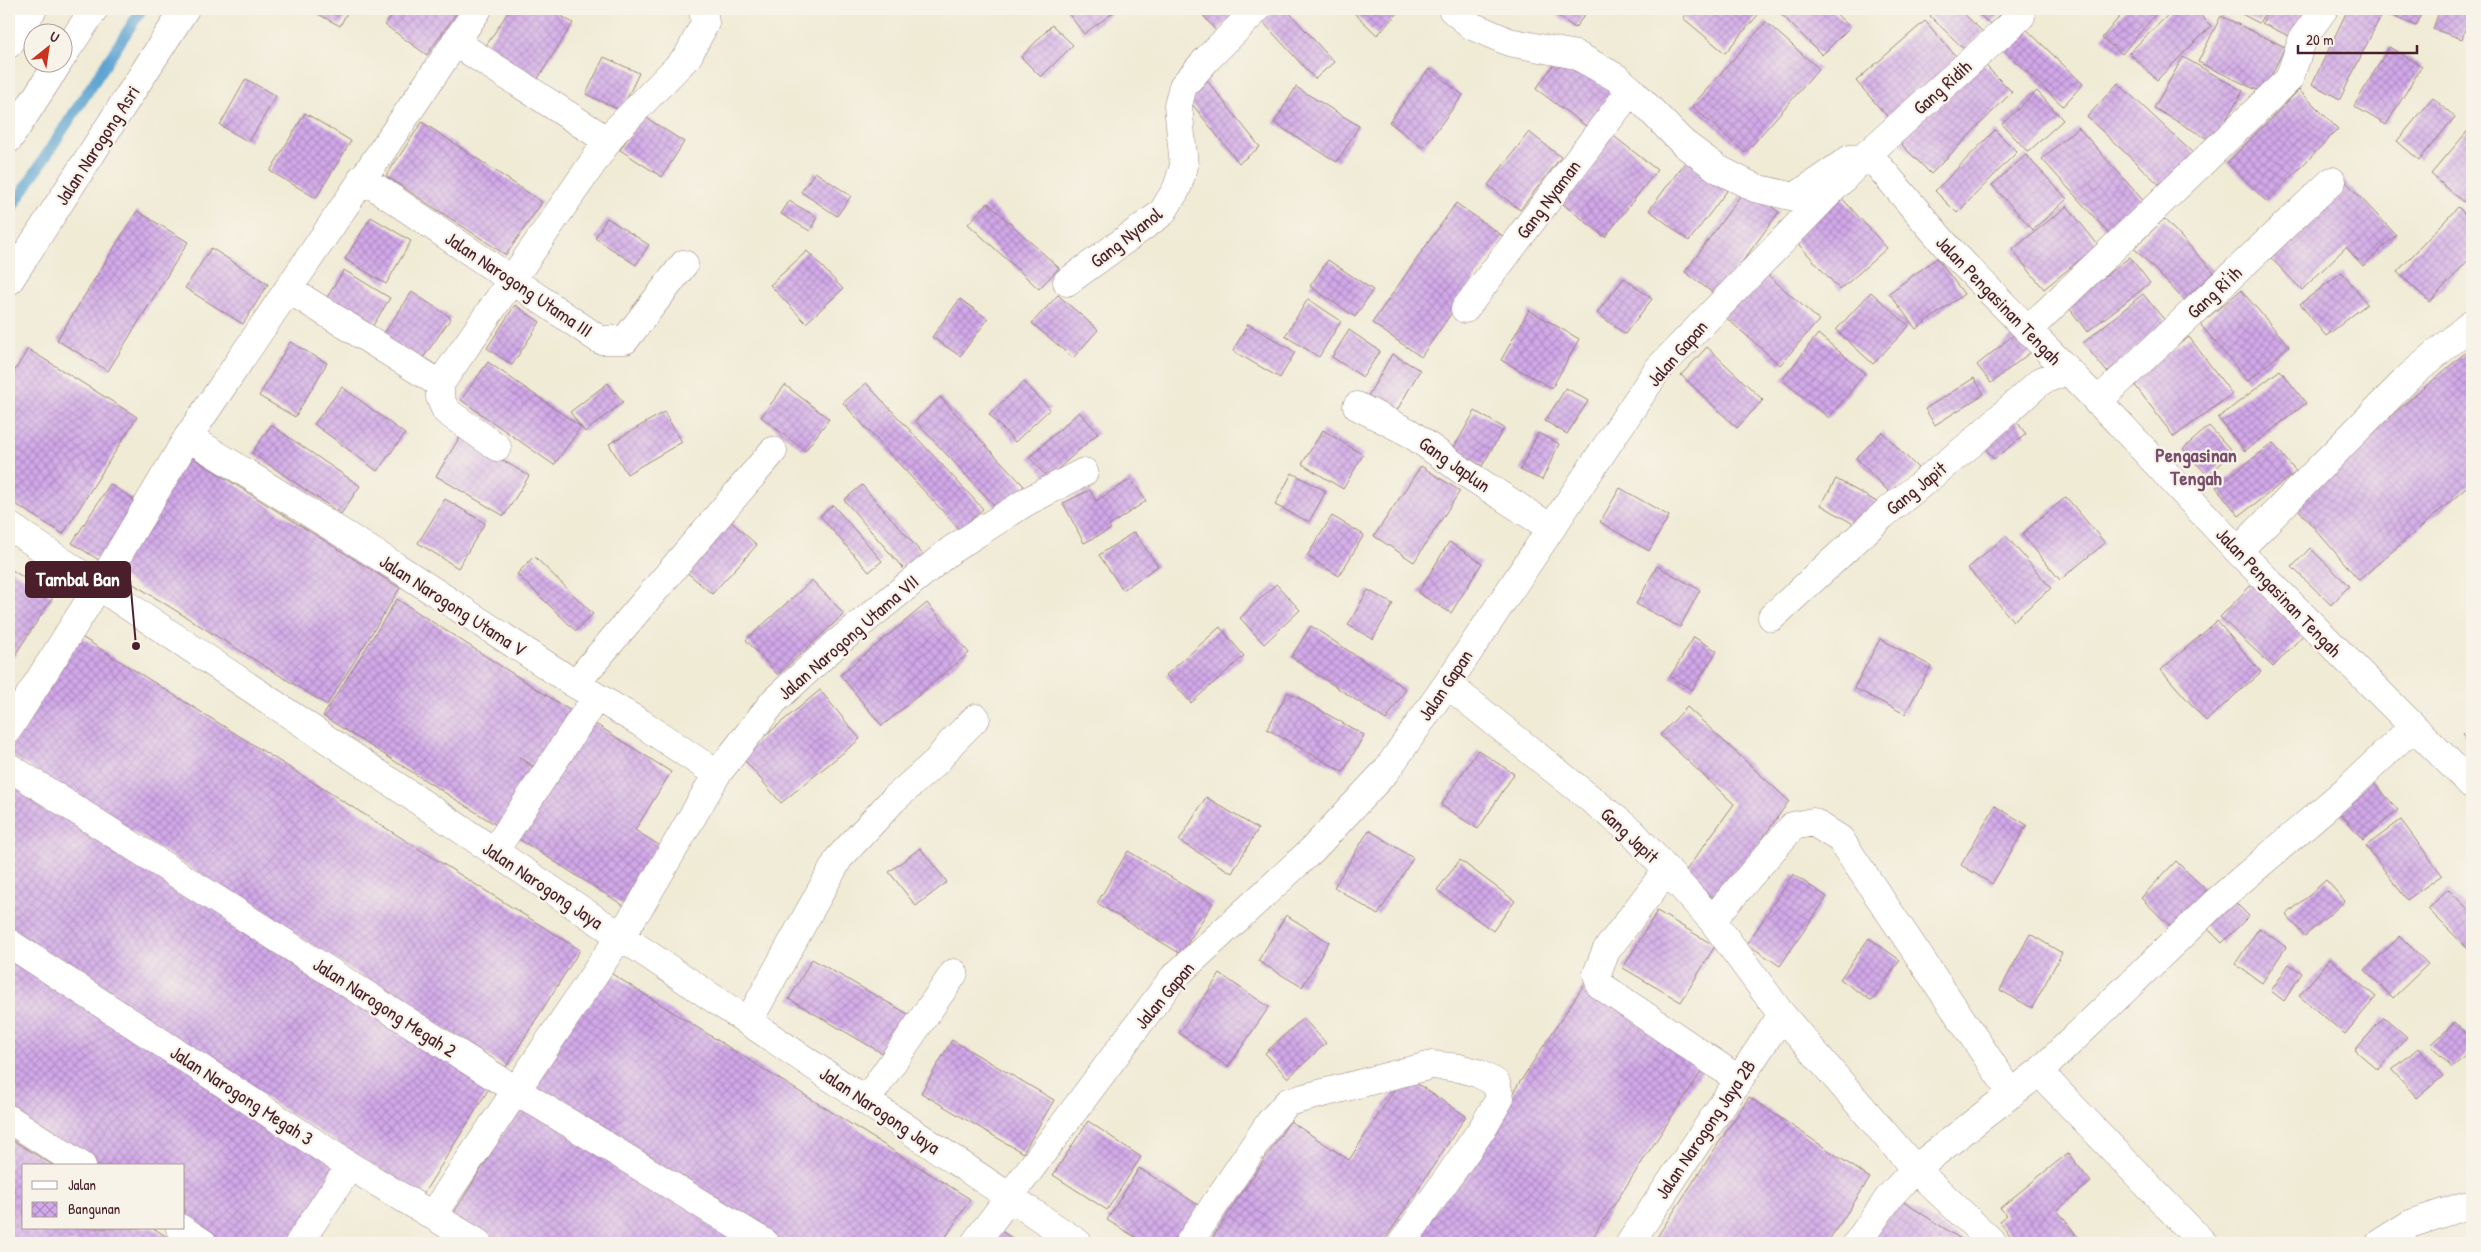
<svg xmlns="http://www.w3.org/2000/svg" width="2481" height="1252" viewBox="0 0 2481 1252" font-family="'Patrick Hand',sans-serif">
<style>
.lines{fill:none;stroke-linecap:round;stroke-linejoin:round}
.stream{stroke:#59a1d0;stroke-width:11}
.building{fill:url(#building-cross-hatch)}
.minor-casing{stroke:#9d8580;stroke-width:29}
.minor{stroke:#fff;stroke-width:28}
.labels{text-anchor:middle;stroke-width:4.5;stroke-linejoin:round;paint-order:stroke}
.street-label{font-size:19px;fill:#4a1f2b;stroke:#f7f3e8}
.neighbourhood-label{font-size:20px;font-weight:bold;fill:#7a4f6e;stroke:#f7f3e8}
.leader{fill:none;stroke:#4a1f2b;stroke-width:2}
.callout-dot{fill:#4a1f2b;stroke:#f7f3e8;stroke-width:2}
.callout{fill:#4a1f2b;stroke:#4a1f2b;stroke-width:2}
.callout-label{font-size:20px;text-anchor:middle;font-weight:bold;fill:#fff}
</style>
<defs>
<pattern id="building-cross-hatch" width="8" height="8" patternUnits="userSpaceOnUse" patternTransform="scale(1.25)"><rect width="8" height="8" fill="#d2a9ea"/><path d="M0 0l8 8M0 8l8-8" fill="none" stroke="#ac89be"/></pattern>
</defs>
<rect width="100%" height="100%" fill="#f7f3e8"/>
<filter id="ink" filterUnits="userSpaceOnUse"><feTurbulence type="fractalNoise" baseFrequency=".02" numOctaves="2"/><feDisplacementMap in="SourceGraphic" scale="10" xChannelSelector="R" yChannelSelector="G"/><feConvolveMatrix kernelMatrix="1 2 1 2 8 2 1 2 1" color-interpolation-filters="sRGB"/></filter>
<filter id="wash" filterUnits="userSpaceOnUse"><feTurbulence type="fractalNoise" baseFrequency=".0096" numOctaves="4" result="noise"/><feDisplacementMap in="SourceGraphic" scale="20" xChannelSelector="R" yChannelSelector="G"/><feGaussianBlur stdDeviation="1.12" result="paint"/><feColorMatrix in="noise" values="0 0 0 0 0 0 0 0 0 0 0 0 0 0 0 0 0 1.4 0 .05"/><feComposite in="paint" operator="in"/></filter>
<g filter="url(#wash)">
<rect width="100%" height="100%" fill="#f0ebd5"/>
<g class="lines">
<!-- stream -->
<path class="stream" d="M9,212L142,9"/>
</g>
<g id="blocks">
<!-- building -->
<path class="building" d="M9,9H32L20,27L9,19Z
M309,9H349L340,26Z
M396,9H459L427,55L385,25Z
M510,9H550L573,23L532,88L480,55Z
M1065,9H1118L1084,34Z
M1198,9H1244L1216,31Z
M1276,9H1286L1334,62L1315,79L1262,21Z
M1350,9H1402L1377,35Z
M1547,9H1589L1575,28Z
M1691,9H1763L1725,53L1683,18Z
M1776,9H1831L1850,27L1822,55Z
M1937,9H1959L1983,32L1965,50L1930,16Z
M1971,9H2004L1991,24Z
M2126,9H2160L2122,54L2102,38Z
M2174,9H2194L2211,26L2157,80L2129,53Z
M2232,9H2267L2259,23Z
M2269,9H2315L2299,41L2262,23Z
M2348,9H2384L2340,99L2312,84Z
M2388,9H2424L2416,26L2386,13Z
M2440,9H2472L2462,39L2433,29Z
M2221,16L2285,47L2263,93L2198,62Z
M1925,21L1962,63L1893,123L1856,81Z
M1766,22L1819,69L1745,153L1692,106Z
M2020,23L2083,84L2063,106L1999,46Z
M1052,25L1073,45L1041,77L1021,57Z
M2389,47L2422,66L2386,125L2354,106Z
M1562,53L1616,94L1590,129L1536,89Z
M604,57L639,73L621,111L586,94Z
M2183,57L2243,91L2213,142L2154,108Z
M1979,59L2012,92L1931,174L1898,141Z
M1429,69L1463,95L1423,148L1389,122Z
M1205,78L1260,147L1239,163L1184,94Z
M246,79L276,96L249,142L220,125Z
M2118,83L2196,156L2165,190L2087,117Z
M1296,87L1359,126L1337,162L1274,123Z
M2299,90L2338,129L2267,202L2227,163Z
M2037,91L2063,120L2028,152L2002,124Z
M2433,98L2455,117L2419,160L2397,141Z
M305,113L351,141L316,198L270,171Z
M642,115L684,142L662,177L620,150Z
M422,122L542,202L506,255L386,176Z
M2472,126V191L2463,202L2431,174Z
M2078,127L2148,206L2112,237L2042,159Z
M1995,130L2017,152L1957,213L1935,191Z
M1529,132L1561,157L1520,210L1488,185Z
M1611,134L1657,170L1605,237L1559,201Z
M2026,155L2067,199L2033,230L1992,185Z
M1690,156L1730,187L1689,241L1649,210Z
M815,172L851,196L837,216L801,192Z
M2345,181L2396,235L2363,266L2346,247L2302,290L2269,256Z
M1746,188L1779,212L1717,296L1685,272Z
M1839,195L1887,248L1840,290L1792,237Z
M789,201L817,217L810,231L781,214Z
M988,203L1059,268L1039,289L968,224Z
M1456,203L1504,237L1421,357L1372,323Z
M2067,206L2098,245L2044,289L2012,250Z
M2458,207L2472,221V256L2430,302L2397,272Z
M137,211L188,242L108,371L57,340Z
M371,217L411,241L386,284L345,259Z
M607,218L649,245L636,265L595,238Z
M2164,219L2214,272L2184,300L2134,248Z
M211,248L268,284L243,324L185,288Z
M807,251L843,289L806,323L770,285Z
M2130,257L2150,283L2087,332L2067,305Z
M1937,258L1964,294L1916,329L1889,293Z
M1328,260L1373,290L1355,317L1310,286Z
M344,270L390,298L367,335L321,307Z
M1762,270L1819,320L1780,365L1723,315Z
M2342,272L2367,304L2326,336L2300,304Z
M1624,278L1652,299L1625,334L1597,313Z
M2241,290L2289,346L2248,381L2200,324Z
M412,292L451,318L416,368L378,342Z
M1871,292L1909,326L1873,364L1836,330Z
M2143,294L2167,323L2107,372L2083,343Z
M1058,295L1098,330L1073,358L1032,323Z
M960,299L988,319L960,356L932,337Z
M1308,299L1341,321L1319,357L1285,336Z
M515,305L540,322L512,365L487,348Z
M1529,310L1579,339L1552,388L1501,360Z
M1248,324L1295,352L1280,378L1233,351Z
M1349,330L1380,351L1363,377L1332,357Z
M2017,332L2032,351L1991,383L1977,365Z
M1818,334L1865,373L1829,418L1782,380Z
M2189,337L2232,394L2174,437L2131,380Z
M290,342L327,363L295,417L259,396Z
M1707,347L1763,400L1737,428L1681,375Z
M2472,347V483L2359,580L2291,501Z
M28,349L137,417L63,534L9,500V380Z
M1392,354L1420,370L1396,412L1368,396Z
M488,362L581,427L554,465L461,400Z
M2280,370L2306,403L2245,451L2218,418Z
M1974,378L1984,394L1935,425L1925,409Z
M1024,382L1050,409L1015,442L989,414Z
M608,383L623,402L585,432L570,412Z
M866,383L983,509L960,530L843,403Z
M785,385L829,419L805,451L761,417Z
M342,387L405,434L377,471L314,424Z
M1566,388L1588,401L1567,434L1545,421Z
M940,397L1024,486L999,510L915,421Z
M1475,411L1504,428L1482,466L1453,449Z
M664,412L682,442L627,474L609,444Z
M1079,412L1098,433L1048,478L1029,457Z
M2011,414L2026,434L1994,459L1978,440Z
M271,425L360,486L341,514L252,453Z
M2209,426L2233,452L2208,476L2183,449Z
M1323,430L1363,455L1343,489L1302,464Z
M1882,432L1918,468L1891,494L1856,458Z
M1538,433L1559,444L1542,480L1520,470Z
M461,435L529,476L504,516L436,476Z
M2273,443L2296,472L2239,516L2216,487Z
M188,455L400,588L327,705L114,572Z
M1421,466L1460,491L1414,562L1374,536Z
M1292,473L1326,491L1309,522L1275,505Z
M1131,479L1146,501L1109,526L1111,529L1084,543L1063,503L1090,490L1096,501Z
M1836,479L1877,502L1862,529L1821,505Z
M110,484L139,503L102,562L72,543Z
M862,485L926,558L908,574L844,500Z
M1620,488L1669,516L1649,551L1600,522Z
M2066,497L2105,543L2060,580L2022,534Z
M445,499L485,523L458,568L418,543Z
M833,505L882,561L869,572L820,516Z
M1332,516L1364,535L1339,576L1307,556Z
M728,519L757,545L712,594L683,569Z
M1134,532L1158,566L1123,590L1099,555Z
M2006,536L2051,588L2013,621L1968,568Z
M1449,542L1482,563L1451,613L1418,593Z
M2310,548L2349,586L2331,605L2292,567Z
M534,556L593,614L576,631L517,574Z
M1657,566L1700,590L1680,627L1636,604Z
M9,568L53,597L9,664Z
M812,580L844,614L778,675L746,640Z
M2255,581L2307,631L2273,667L2220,617Z
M1276,584L1300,610L1264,644L1240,618Z
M1368,590L1393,604L1373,639L1348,625Z
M397,599L577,715L541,770L519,757L538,771L501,828L323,716Z
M927,603L969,653L882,726L840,675Z
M2217,621L2261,672L2206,721L2161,670Z
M1311,626L1406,689L1386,720L1291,657Z
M1220,627L1244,656L1191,703L1166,675Z
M80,636L580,950L506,1067L9,754V748Z
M1694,637L1717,651L1692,690L1670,677Z
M1880,639L1931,666L1905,714L1854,688Z
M820,690L860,739L781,803L741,756Z
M1288,692L1364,735L1343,772L1267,729Z
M1687,707L1789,801L1718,901L1682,876L1734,804L1660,735Z
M586,718L671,772L635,830L667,850L629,909L513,835Z
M2472,725V743L2463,734Z
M1478,750L1514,774L1478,829L1441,805Z
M9,774L495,1079L422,1196L9,937Z
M2371,779L2398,810L2363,840L2337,809Z
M1206,797L1258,829L1232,873L1179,841Z
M1995,806L2027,825L1992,884L1961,865Z
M2401,820L2442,875L2407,900L2366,846Z
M1369,830L1413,858L1378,915L1334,887Z
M920,848L947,882L916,906L889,872Z
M1128,851L1213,903L1181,954L1097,903Z
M1460,860L1515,901L1493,931L1437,890Z
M2176,861L2210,894L2175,931L2141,898Z
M1793,874L1827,897L1780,966L1747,944Z
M2326,880L2345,901L2305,936L2286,915Z
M2448,889L2472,913V953L2428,909Z
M2229,896L2249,916L2222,943L2202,923Z
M1657,911L1715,946L1681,1002L1623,968Z
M1286,915L1329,942L1302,987L1258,961Z
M2259,928L2286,947L2262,983L2235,964Z
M2030,934L2062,953L2032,1008L2000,990Z
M2400,936L2428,964L2393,998L2365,970Z
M1869,938L1900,960L1872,1001L1840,979Z
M9,953L342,1163L291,1243H211L184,1226V1166H87L9,1116Z
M812,959L915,1018L892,1059L789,999Z
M2330,959L2376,997L2345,1034L2299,996Z
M2289,964L2302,973L2284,1001L2271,991Z
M601,967L970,1199L942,1243H780L527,1084Z
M1220,974L1269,1007L1228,1067L1179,1033Z
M1585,983L1707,1063L1663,1130L1589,1243H1414Z
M2384,1017L2407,1037L2378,1070L2355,1050Z
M1303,1018L1326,1043L1288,1078L1265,1053Z
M2455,1022L2472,1040V1049L2452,1068L2431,1045Z
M952,1040L1054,1100L1023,1153L921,1093Z
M2418,1048L2443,1076L2417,1098L2392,1070Z
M1404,1075L1466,1116L1383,1243H1209L1290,1121L1349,1160Z
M1749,1097L1870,1178L1849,1210L1827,1243H1653Z
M523,1102L748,1243H489L450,1219Z
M1088,1121L1141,1157L1107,1210L1053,1175Z
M9,1138L54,1166H24V1228H153L177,1243H9Z
M2068,1153L2091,1182L2057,1210L2083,1243H2016L1999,1221L2007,1215L2000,1208Z
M1139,1168L1200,1206L1177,1243H1145L1107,1220Z
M1896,1197L1967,1243H1865Z
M998,1229L1020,1243H988Z"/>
</g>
</g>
<g filter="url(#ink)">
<use href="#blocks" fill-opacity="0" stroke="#9d8580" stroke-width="1"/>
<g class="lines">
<defs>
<path id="minor" d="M1452,9L1472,26L1509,42L1576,55L1617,78L1631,90L1683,143L1718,169L1755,188L1795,197L1850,159L1863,158L1876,163L1949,249L2119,423L2238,551L2472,785
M455,42L608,141
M9,44L33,9
M62,57L94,9
M9,139L59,62
M362,178L600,340H625L684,264
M9,281L185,9
M1067,282L1162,213L1177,188L1184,166L1178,105L1183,86L1208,58L1257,9
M288,289L440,384
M1465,309L1631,90
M2028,330L2289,79L2303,38L2324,9
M2097,402L2332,181
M1357,406L1410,433L1464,472L1551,528
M188,437L395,566L575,684L641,723L717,774
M497,447L446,411L440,397V384L614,132L688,56L705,23L703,9
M9,526L1078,1243
M2238,551L2409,377L2472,323
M1772,617L1883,515L1972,443L2041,381L2067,371
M575,684L773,451
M1447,684L1632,832L1712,920L1782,1015L1915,1169L1993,1243
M9,728L112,565L188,437L478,9
M9,767L517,1091L765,1243
M494,852L596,697
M1667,870L1606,951L1597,974L1600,985L1738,1079
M1712,920L1793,826L1813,822L1840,839L2012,1094
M9,943L350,1166L478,1243
M748,1022L839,858L893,800L937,761L952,742L976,718
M2039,1072L2203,1243
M866,1101L954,973
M9,1119L82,1166
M433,1214L641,905L717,774L774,701L837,643L951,550L1026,502L1084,472
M180,1228L203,1243
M299,1243L350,1166
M975,1243L1173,978L1313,849L1386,771L1447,684L1658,369L1863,158L2021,16
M1189,1243L1270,1122L1288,1102L1432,1065L1459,1068L1477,1073L1496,1083L1500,1098L1482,1129L1402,1243
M1630,1243L1782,1015
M1857,1243L1890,1196L1915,1169L2039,1072L2218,900L2352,785L2413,727
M2380,1243L2410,1224L2464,1206L2472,1207"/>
</defs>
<!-- minor casing -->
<use href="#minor" class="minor-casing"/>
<!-- minor -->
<use href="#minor" class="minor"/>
</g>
</g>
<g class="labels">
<!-- street labels -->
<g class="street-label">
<text transform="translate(1942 87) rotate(-42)" y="7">Gang Ridih</text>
<text transform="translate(97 145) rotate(-57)" y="7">Jalan Narogong Asri</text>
<text transform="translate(1548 199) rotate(-53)" y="7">Gang Nyaman</text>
<text transform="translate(1126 237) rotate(-38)" y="7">Gang Nyanol</text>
<text transform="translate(519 284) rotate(34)" y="7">Jalan Narogong Utama III</text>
<text transform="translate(2214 292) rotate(-43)" y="7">Gang Ri'ih</text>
<text transform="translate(1999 300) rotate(46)" y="7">Jalan Pengasinan Tengah</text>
<text transform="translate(1677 353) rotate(-49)" y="7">Jalan Gapan</text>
<text transform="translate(1455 464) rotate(35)" y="7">Gang Japlun</text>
<text transform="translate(1916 488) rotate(-39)" y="7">Gang Japit</text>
<text transform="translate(2279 592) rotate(46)" y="7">Jalan Pengasinan Tengah</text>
<text transform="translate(453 605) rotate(33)" y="7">Jalan Narogong Utama V</text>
<text transform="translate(848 637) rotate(-41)" y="7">Jalan Narogong Utama VII</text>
<text transform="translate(1445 685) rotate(-56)" y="7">Jalan Gapan</text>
<text transform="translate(1630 835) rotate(43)" y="7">Gang Japit</text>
<text transform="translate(543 885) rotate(34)" y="7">Jalan Narogong Jaya</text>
<text transform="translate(1164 995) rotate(-50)" y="7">Jalan Gapan</text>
<text transform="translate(385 1007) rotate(33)" y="7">Jalan Narogong Megah 2</text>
<text transform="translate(242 1095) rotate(33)" y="7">Jalan Narogong Megah 3</text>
<text transform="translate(880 1110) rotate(34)" y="7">Jalan Narogong Jaya</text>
<text transform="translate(1705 1129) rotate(-56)" y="7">Jalan Narogong Jaya 2B</text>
</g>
<!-- neighbourhood labels -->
<g class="neighbourhood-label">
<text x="2196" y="462">Pengasinan<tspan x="2196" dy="23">Tengah</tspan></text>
</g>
</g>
<!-- callouts -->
<path class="leader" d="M136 646L130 579"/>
<circle class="callout-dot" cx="136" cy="646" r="5"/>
<rect class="callout" x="26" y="562" width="104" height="35" rx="5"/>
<g class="callout-label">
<text x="78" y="586">Tambal Ban</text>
</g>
<!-- margin -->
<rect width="2481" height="1252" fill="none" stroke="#f7f3e8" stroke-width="30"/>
<!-- legend -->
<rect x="22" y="1164" width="162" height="65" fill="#f7f3e8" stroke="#b29e9c"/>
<rect x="32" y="1181" width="25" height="8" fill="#ffffff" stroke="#b29e9c"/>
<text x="68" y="1190" font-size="15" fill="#4a1f2b">Jalan</text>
<rect x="32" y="1202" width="25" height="15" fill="url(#building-cross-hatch)" stroke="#b29e9c"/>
<text x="68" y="1214" font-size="15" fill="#4a1f2b">Bangunan</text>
<!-- north arrow -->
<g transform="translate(48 48) rotate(30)"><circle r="24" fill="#f7f3e8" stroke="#b29e9c"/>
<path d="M0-4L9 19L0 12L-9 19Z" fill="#c8321e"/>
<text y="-8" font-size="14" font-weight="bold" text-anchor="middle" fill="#4a1f2b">U</text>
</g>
<!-- scale -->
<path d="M2298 45v8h119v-8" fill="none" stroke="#4a1f2b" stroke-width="2.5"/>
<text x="2306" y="45" font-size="15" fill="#4a1f2b" stroke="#f7f3e8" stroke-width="4" paint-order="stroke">20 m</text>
</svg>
